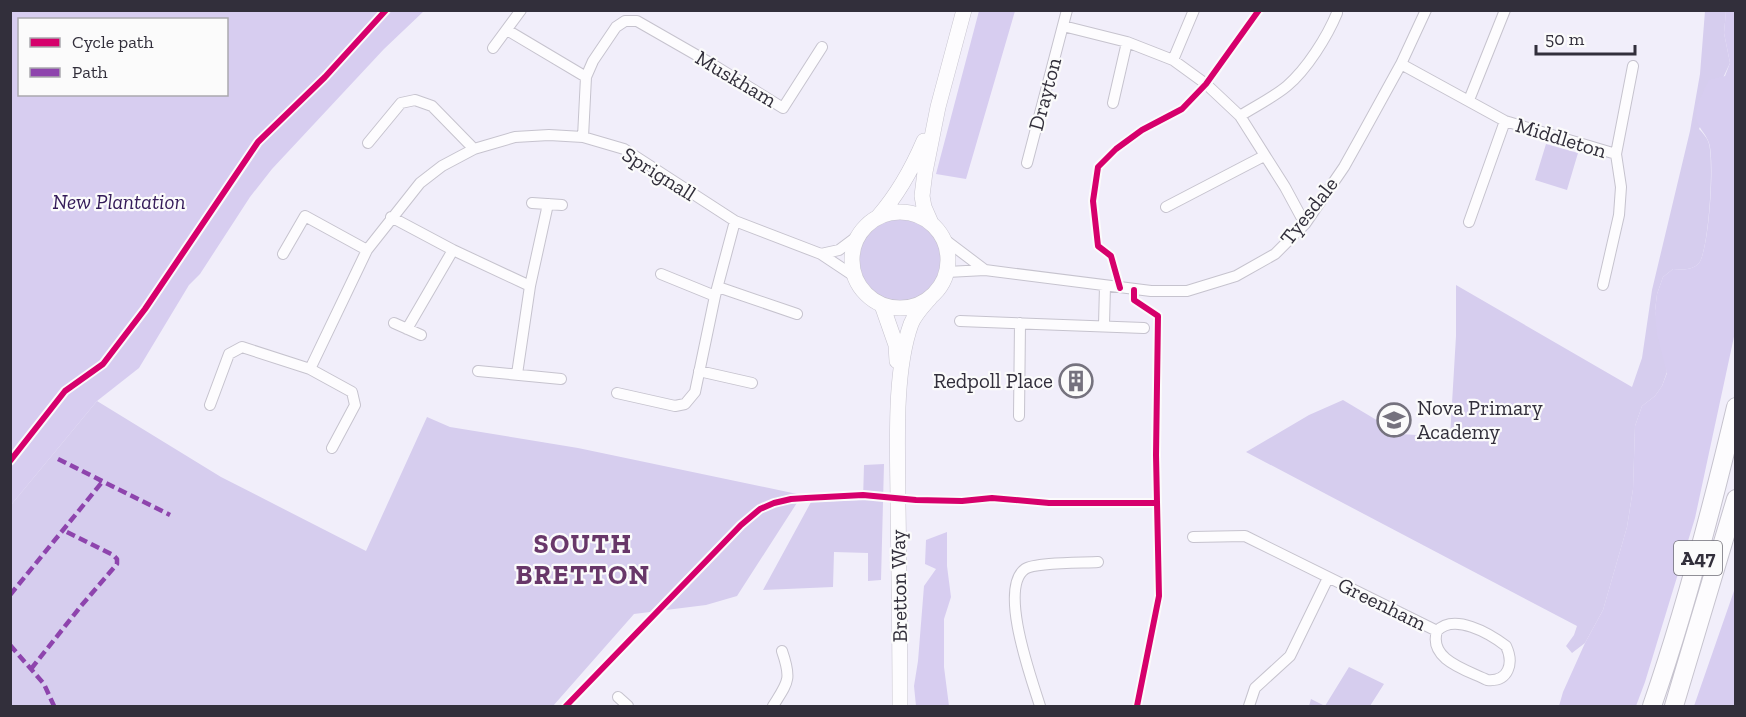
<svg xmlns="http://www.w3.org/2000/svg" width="1746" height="717" viewBox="0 0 1746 717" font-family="'Zilla Slab',serif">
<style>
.green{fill:#d6cdee}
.forest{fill:#d7cdf0;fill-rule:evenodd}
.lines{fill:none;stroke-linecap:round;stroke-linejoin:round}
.street-casing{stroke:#c6c3ce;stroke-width:12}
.secondary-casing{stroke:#c6c3ce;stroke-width:16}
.highway-casing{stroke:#c6c3ce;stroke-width:20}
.street{stroke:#fdfcfe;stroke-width:10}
.secondary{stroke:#fdfcfe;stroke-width:15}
.highway{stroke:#fdfcfe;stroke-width:18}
.quiet{stroke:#8e44ad;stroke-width:4.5;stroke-dasharray:9 4.5;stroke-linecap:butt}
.cycleway-casing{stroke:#fbfbfb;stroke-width:10}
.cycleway{stroke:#d6006c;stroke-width:6}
.labels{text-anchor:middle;stroke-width:4.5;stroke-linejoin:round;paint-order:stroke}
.shield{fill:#fbfbfb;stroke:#6e6c75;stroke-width:1.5}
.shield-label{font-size:20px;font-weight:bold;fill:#322f3b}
.street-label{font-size:21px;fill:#322f3b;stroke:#fbfbfb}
.park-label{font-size:21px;font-style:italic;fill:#341b59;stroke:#fbfbfb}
.poi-label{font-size:21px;fill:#322f3b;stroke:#fbfbfb;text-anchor:end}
.district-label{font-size:27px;font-weight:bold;letter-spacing:1.5px;fill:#683769;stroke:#fbfbfb}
</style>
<rect width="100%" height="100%" fill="#f1eefa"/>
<!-- green -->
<path class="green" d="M1705,11H1726L1724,33L1730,63L1699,129C1703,133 1708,139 1709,144C1714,162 1709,250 1699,263C1693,270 1682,270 1673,269L1663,277L1657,294L1655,311L1667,372L1662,386L1655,396L1642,406L1635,426L1633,489L1627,527L1603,610L1585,643L1572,653L1566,646L1574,635L1577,626L1246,452L1309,415L1343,400L1400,434L1450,437L1456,336V285L1632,387L1642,358L1652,290L1690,131L1700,74Z
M1546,144L1578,153L1567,190L1535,180Z
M852 260a48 48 0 1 1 96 0a48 48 0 1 1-96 0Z
M97,401L221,477L366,551L427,417L450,427L578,448L802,495L737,596L706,605L634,614L553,706H11V505Z
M884,464L881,580L868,581V553L834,552L833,587L763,590L811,502L863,500L864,465Z
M1349,667L1384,684L1370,706H1309L1311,699L1325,706Z"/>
<!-- forest -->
<path class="forest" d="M11,10L424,11L384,49L272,169L250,197L200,274L189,285L139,368L97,401L11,505ZM20,20H226V94H20Z
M979,11H1015L966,179L936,174Z
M1726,11H1736L1735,332L1695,518L1645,682L1636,706H1559L1563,692L1585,643L1603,610L1627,527L1633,489L1635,426L1642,406L1655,396L1662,386L1667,373L1657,334L1655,311L1657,294L1663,277L1673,269C1682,270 1693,270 1699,263C1709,250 1715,160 1709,143C1706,133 1696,127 1696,114C1697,103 1704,90 1709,80L1725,76L1730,63L1724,33Z
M947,532V566L951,597L944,619V667L949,706H916L914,686L918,661L924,586L936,569L925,564L926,540Z
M1735,588V706H1694Z"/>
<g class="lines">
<defs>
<path id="street" d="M1063,26L1127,42L1173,60L1206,84L1240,116L1285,187L1305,224
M507,30L586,77
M493,48L521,10
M1173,60L1194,10
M1401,64L1505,121L1616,154
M1469,100L1505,10
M1113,103L1127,42
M1240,116C1254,107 1274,97 1287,86C1307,69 1327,37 1337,13
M583,137L586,77L593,61L616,27L625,21H637L712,64L783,108L822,47
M368,143L401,103L415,100L432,106L474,149
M1027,163L1067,10
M532,203L562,205
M1166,207L1264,156
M391,217L453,250L530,286
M1469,222L1505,121
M944,239L985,270
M283,254L305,216L367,250
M821,254L839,250L859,235
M947,272L985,270L1151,291H1187L1236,276L1275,254L1305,224L1344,167L1363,133L1401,64L1426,10
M661,274L715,296
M1603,285L1619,215L1621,187L1616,154L1633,66
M718,287L797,314
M960,321L1144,328
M394,323L421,335
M1104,325L1105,286
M407,329L453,250
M310,369L367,250L420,183L442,166L474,149L515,137L549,135L583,137L624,149L735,221L821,254L854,276
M478,371L561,379
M699,371L752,383
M517,374L530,286L548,204
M617,393L675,406L685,404L695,392L715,296L735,221
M210,405L229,354L242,347L310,369L352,392L355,405L332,448
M1019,416L1020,323
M1193,537L1245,536L1437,631C1454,613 1489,633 1506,646C1514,663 1509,682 1487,680C1467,670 1428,660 1437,631
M618,697L628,706
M773,706C788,682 792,680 782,651
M1040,706C1032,680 998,588 1025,569C1035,562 1084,563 1098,562
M1249,706L1255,688L1290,656L1328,578"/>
<path id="secondary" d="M852 260a48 48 0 1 1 96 0a48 48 0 1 1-96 0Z
M878,217C899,193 912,169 924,141
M931,223L924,207L922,196L925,172L938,107L964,10
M882,305L896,345L897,361
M900,706C900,639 899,572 898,505C898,452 893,374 911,324C915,314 923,306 930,298"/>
<path id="highway" d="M1652,706C1686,608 1712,508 1736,407
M1674,706L1736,499"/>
</defs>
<!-- street casing -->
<use href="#street" class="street-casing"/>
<!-- secondary casing -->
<use href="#secondary" class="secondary-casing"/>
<!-- highway casing -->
<use href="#highway" class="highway-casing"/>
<!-- street -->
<use href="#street" class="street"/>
<!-- secondary -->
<use href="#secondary" class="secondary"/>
<!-- highway -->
<use href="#highway" class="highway"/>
<!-- quiet -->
<path class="quiet" d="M58,459L170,515
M10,595L103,481
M10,645L44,684L54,706
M31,669L81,606L117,564V559L113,555L63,530"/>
<defs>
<path id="cycleway" d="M1120,288L1111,256L1098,246L1093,201L1098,167L1116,149L1142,130L1182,109L1206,84L1259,10
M1134,290V300L1158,316L1156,455L1159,596L1137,706
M10,461L65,391L103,364L145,309L258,142L325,77L386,10
M566,706L741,525L760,509L774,503L791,499L806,498L863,495L916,500L962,501L992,498L1049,503H1157"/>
</defs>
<!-- cycleway casing -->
<use href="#cycleway" class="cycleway-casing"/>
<!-- cycleway -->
<use href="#cycleway" class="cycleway"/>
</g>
<!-- icons -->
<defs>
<symbol id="building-ring" viewBox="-11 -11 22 22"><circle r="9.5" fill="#fbfbfb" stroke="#75727e" stroke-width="1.5"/><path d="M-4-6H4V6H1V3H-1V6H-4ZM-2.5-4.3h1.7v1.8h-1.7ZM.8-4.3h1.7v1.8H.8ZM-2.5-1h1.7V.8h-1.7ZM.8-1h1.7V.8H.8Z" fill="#75727e"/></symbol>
<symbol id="school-ring" viewBox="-11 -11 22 22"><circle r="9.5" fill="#fbfbfb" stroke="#75727e" stroke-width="1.5"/><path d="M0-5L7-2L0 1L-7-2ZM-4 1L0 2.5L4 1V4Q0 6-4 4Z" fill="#75727e"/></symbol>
</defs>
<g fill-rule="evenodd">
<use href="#building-ring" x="1057" y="362" width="38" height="38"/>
<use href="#school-ring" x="1375" y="401" width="38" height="38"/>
</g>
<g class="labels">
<!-- shield labels -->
<rect class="shield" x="1674" y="541" width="48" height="34" rx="4.5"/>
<g class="shield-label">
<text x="1698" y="565">A47</text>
</g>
<!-- street labels -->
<g class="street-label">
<text transform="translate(736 79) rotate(31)" y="7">Muskham</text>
<text transform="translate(1045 94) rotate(-75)" y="7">Drayton</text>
<text transform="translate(1561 138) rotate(17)" y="7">Middleton</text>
<text transform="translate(659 174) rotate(32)" y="7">Sprignall</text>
<text transform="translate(1309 211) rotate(-52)" y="7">Tyesdale</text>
<text transform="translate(899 586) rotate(-91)" y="7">Bretton Way</text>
<text transform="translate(1382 604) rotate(26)" y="7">Greenham</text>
</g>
<!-- park labels -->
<g class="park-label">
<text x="119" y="209">New Plantation</text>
</g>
<!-- poi labels -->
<g class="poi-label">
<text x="1053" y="388">Redpoll Place</text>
<text x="1417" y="415" text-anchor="start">Nova Primary<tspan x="1417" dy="24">Academy</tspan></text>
</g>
<!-- district labels -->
<g class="district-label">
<text x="583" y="553">SOUTH<tspan x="583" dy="31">BRETTON</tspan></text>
</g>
</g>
<!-- border -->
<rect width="1746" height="717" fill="none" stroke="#322f3b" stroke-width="24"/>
<!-- legend -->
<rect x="18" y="18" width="210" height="78" fill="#fbfbfb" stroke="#aba9ae" stroke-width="1.5"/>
<rect x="30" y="38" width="30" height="9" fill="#d6006c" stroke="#aba9ae" stroke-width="1.5"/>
<text x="72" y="48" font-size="18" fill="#322f3b">Cycle path</text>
<rect x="30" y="68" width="30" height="9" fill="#8e44ad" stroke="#aba9ae" stroke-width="1.5"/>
<text x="72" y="78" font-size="18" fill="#322f3b">Path</text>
<!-- scale -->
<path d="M1536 45v9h99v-9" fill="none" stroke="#322f3b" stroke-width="3"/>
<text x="1545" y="45" font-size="18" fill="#322f3b" stroke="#fbfbfb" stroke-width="4.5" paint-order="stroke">50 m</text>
</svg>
